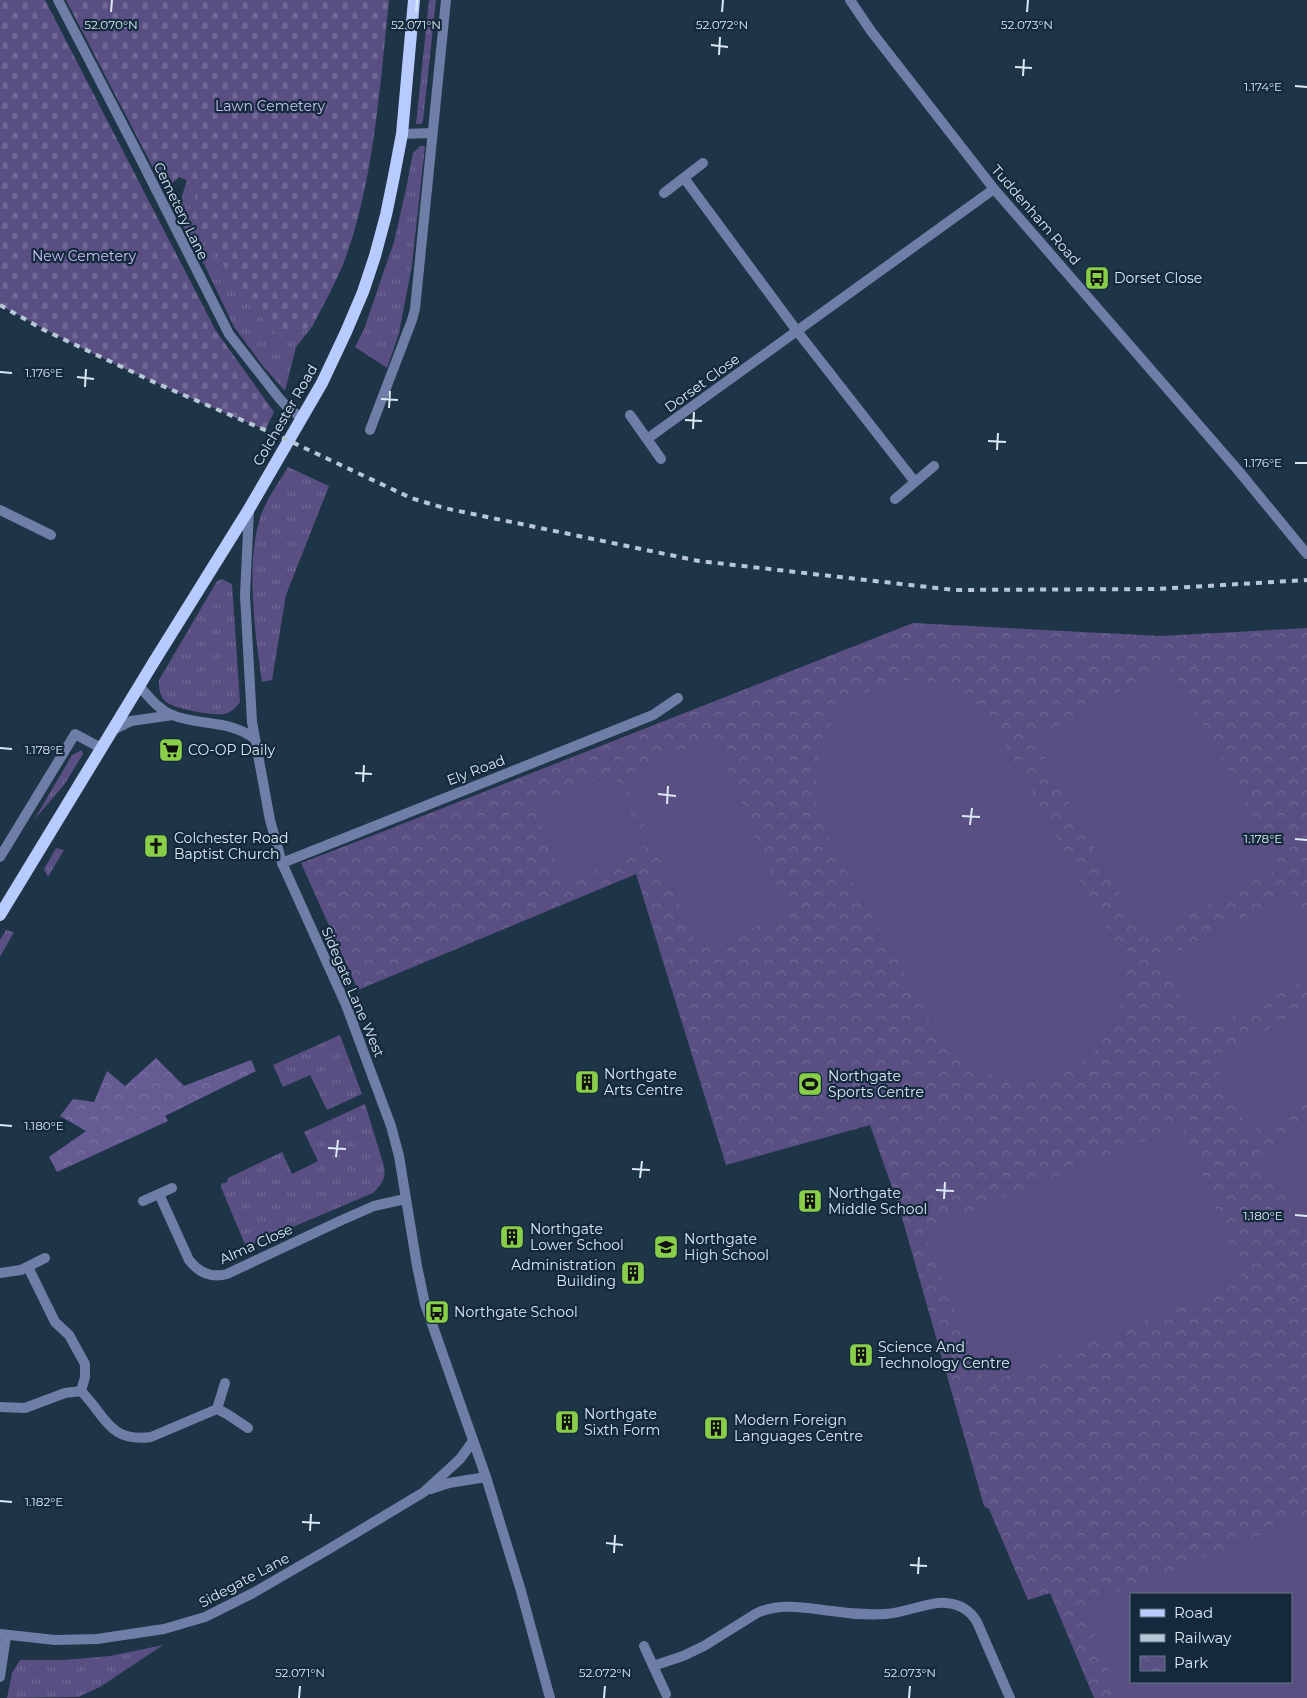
<svg xmlns="http://www.w3.org/2000/svg" width="1307" height="1698" viewBox="0 0 1307 1698" font-family="Montserrat,sans-serif">
<style>
.grass{fill:url(#grass-tufts)}
.forest{fill:url(#forest-crowns)}
.cemetery{fill:url(#cemetery-stones)}
.park{fill:url(#park-crowns);fill-rule:evenodd}
.garden{fill:#594f83;fill-rule:evenodd}
.lines{fill:none;stroke-linecap:round;stroke-linejoin:round}
.minor{stroke:#6e7ea7;stroke-width:10}
.tertiary{stroke:#6e7ea7;stroke-width:10}
.primary{stroke:#b8cbfe;stroke-width:12}
.rail{stroke:#b8c7d5;stroke-width:4;stroke-dasharray:6 6;stroke-linecap:butt}
.ticks{fill:none;stroke:#dbe9f5;stroke-width:2}
.labels{text-anchor:middle;stroke-width:4.5;stroke-linejoin:round;paint-order:stroke}
.park-label{font-size:14px;fill:#c8c0f3;stroke:#142a3c}
.street-label{font-size:14px;fill:#dbe9f5;stroke:#142a3c}
.poi-label{font-size:14px;fill:#dbe9f5;stroke:#142a3c;text-anchor:start}
.ticks-label{font-size:12px;text-anchor:middle;fill:#dbe9f5;stroke:#142a3c;stroke-width:4.5;stroke-linejoin:round;paint-order:stroke}
</style>
<defs>
<pattern id="grass-tufts" width="24" height="20" patternUnits="userSpaceOnUse" patternTransform="scale(1.25)"><rect width="24" height="20" fill="#594f83"/><path d="M3 7l-1-3M5 7V3M7 7l1-3M15 17l-1-3M17 17v-4M19 17l1-3" fill="none" stroke="#706895"/></pattern>
<pattern id="forest-crowns" width="20" height="18" patternUnits="userSpaceOnUse" patternTransform="scale(1.25)"><rect width="20" height="18" fill="#665b93"/><path d="M2 6a3 3 0 1 1 6 0M12 15a3 3 0 1 1 6 0" fill="none" stroke="#7b73a3"/></pattern>
<pattern id="cemetery-stones" width="16" height="16" patternUnits="userSpaceOnUse" patternTransform="scale(1.25)"><rect width="16" height="16" fill="#594f83"/><path d="M2 7V4a2 2 0 0 1 4 0v3zM10 15v-3a2 2 0 0 1 4 0v3z" fill="#706895"/></pattern>
<pattern id="park-crowns" width="20" height="18" patternUnits="userSpaceOnUse" patternTransform="scale(1.25)"><rect width="20" height="18" fill="#594f83"/><path d="M2 6a3 3 0 1 1 6 0M12 15a3 3 0 1 1 6 0" fill="none" stroke="#706895"/></pattern>
</defs>
<rect width="100%" height="100%" fill="#1e3447"/>
<!-- grass -->
<path class="grass" d="M429,0H436L423,121L421,124H416Z
M420,146H425L412,265L399,333L387,368L355,347L364,329L394,242L406,189L413,153Z
M187,180L200,186L191,207L288,334L312,327L296,347L285,391L263,366L234,327L204,264L187,238L180,213L181,199Z
M288,467L329,486L286,595L272,680L262,682C255,634 244,556 263,510C269,495 280,481 288,467Z
M222,579L232,584L240,702C236,708 231,712 225,714C215,716 172,709 165,701C159,695 159,687 159,680L217,581Z
M82,750L83,754L64,785L34,820L72,755Z
M56,848L64,850L48,877L44,869Z
M6,930L14,932L0,957V940Z
M340,1035L362,1094L327,1110L310,1075L283,1087L273,1065Z
M365,1104L384,1166C386,1179 382,1184 373,1193L246,1247L221,1187V1184L227,1182L228,1178L282,1152L292,1174L318,1161L304,1132Z
M163,1645L100,1687L78,1697L7,1698L12,1673L20,1660H63L110,1656Z"/>
<!-- forest -->
<path class="forest" d="M156,1058L184,1086L251,1060L256,1071L165,1116L168,1121L57,1172L49,1157L86,1131L60,1116L73,1099L94,1102L107,1071L125,1086Z"/>
<!-- cemetery -->
<path class="cemetery" d="M0,0H45L216,331L274,412L265,430C175,392 85,353 0,305Z
M66,0H389C380,84 374,183 344,262C335,284 323,306 312,327L288,334L275,332L250,305L190,215L191,207L199,186L179,177L167,188L163,187Z"/>
<!-- park -->
<path class="park" d="M913,623L1160,636L1307,628V1698H1094L1050,1593L1028,1600L989,1509L984,1506L899,1207L870,1125L726,1165L636,874L358,990L301,863L392,828ZM1131,1594H1291V1682H1131Z"/>
<!-- garden -->
<path class="garden" d="M1168,664L1281,866L1145,939L1034,738Z
M906,680L934,682L964,695L989,716L1122,955C1124,975 1125,996 1117,1016C1101,1056 1062,1082 1018,1081C1006,1081 992,1075 981,1070C977,1068 971,1067 967,1064C959,1059 951,1050 944,1044L830,842L816,803V773L820,744L834,718L853,699L878,686Z
M715,738L788,914L699,950L623,776Z
M614,772L645,851L564,883L534,804Z
M1293,892L1307,920V979L1199,1034L1161,960Z
M1307,1009V1103L1250,1133L1212,1058Z
M1182,1126L1244,1281L985,1385L923,1230Z
M1307,1126V1236L1259,1154Z
M1307,1516V1695L1299,1698H1120L1083,1606ZM1131,1594H1291V1682H1131Z"/>
<g class="lines">
<!-- minor -->
<path class="minor" d="M58,0L138,154L229,334L279,398L288,408L302,418
M402,134L432,133
M684,178L797,331L915,482
M664,193L703,163
M630,415L661,459
M370,430L412,320L415,309L446,0
M647,439L994,189
M895,499L934,466
M0,510L51,535
M0,857L75,734L101,748
M282,863L653,715L678,698
M159,1194L189,1260C199,1273 212,1278 227,1274L342,1220L374,1206L405,1199
M143,1201L172,1188
M28,1267L55,1322L69,1335L85,1364V1377L81,1391
M0,1273L21,1270L45,1258
M0,1407L25,1408L65,1393L81,1391C106,1416 109,1443 151,1437L217,1409L227,1414L248,1428
M217,1409L225,1383
M644,1646L666,1694
M653,1666L683,1656L704,1646L757,1613C781,1602 806,1608 832,1611C850,1614 868,1615 886,1614C905,1613 930,1601 946,1603C960,1604 970,1610 977,1622L1010,1698
M0,1677L6,1636"/>
<!-- tertiary -->
<path class="tertiary" d="M850,0L871,31L994,189L1237,469L1307,554
M249,510L245,595L252,722L270,820L282,863L346,1005L391,1126L399,1156L417,1266L425,1304L486,1477L521,1591L550,1698
M139,686C149,697 158,709 172,715C199,726 229,719 255,739
M113,730L131,721L173,715
M431,1489L449,1483L486,1477
M0,1634L55,1640L97,1639L164,1629L205,1617L253,1593L329,1549L424,1492L460,1459L473,1441"/>
<!-- primary -->
<path class="primary" d="M0,915L155,660L249,509L322,383L346,332L363,292L375,256L386,215L393,181L402,134L414,0"/>
<!-- rail -->
<path class="rail" d="M0,305L44,330L158,384L279,436L411,498L444,508L699,561L954,590L1156,589L1307,580"/>
</g>
<!-- ticks -->
<path class="ticks" d="M111,12L112,0M416,12L417,0M722,12L723,0M1027,12L1028,0M711,45L728,47M719,55L720,37M1015,67L1032,68M1023,76L1024,59M1295,86L1307,87M0,372L12,373M77,377L94,379M85,387L86,369M381,399L398,400M389,408L390,391M685,420L702,421M693,429L694,412M988,441L1006,442M997,450L998,433M1295,463H1307M0,748L12,749M355,773L372,774M363,782L364,765M658,794L676,796M667,804L668,786M962,816L980,817M970,825L972,808M1295,839L1307,840M0,1125L12,1126M328,1148L346,1149M336,1157L338,1140M632,1169L650,1170M640,1178L642,1161M936,1190L954,1191M944,1199L945,1182M1295,1215L1307,1216M0,1501L12,1502M302,1522L320,1523M310,1531L311,1514M606,1543L623,1545M614,1553L615,1535M910,1565L927,1566M918,1574L919,1557M299,1698L300,1686M604,1698L605,1686M909,1698L910,1686"/>
<!-- icons -->
<defs>
<symbol id="bus-square" viewBox="-11 -11 22 22"><rect x="-9" y="-9" width="18" height="18" rx="4" fill="#89ce48" stroke="#142a3c"/><path d="M-5-6H5V4H4V6H2V4H-2V6H-4V4H-5ZM-3.5-4V0h7V-4ZM-3.5 1.2v1.5H-2V1.2ZM2 1.2v1.5H3.5V1.2Z" fill="#111"/></symbol>
<symbol id="supermarket-square" viewBox="-11 -11 22 22"><rect x="-9" y="-9" width="18" height="18" rx="4" fill="#89ce48" stroke="#142a3c"/><path d="M-6-5.5h2.5l.6 2H6L4.5 2H-2.5L-4.4-4H-6ZM-1.5 3.2a1.3 1.3 0 1 0 .1 0ZM3 3.2a1.3 1.3 0 1 0 .1 0Z" fill="#111"/></symbol>
<symbol id="church-square" viewBox="-11 -11 22 22"><rect x="-9" y="-9" width="18" height="18" rx="4" fill="#89ce48" stroke="#142a3c"/><path d="M-1.2-6h2.4v3.5h3.3v2.4h-3.3V6h-2.4V-.1h-3.3v-2.4h3.3Z" fill="#111"/></symbol>
<symbol id="building-square" viewBox="-11 -11 22 22"><rect x="-9" y="-9" width="18" height="18" rx="4" fill="#89ce48" stroke="#142a3c"/><path d="M-4-6H4V6H1V3H-1V6H-4ZM-2.5-4.3h1.7v1.8h-1.7ZM.8-4.3h1.7v1.8H.8ZM-2.5-1h1.7V.8h-1.7ZM.8-1h1.7V.8H.8Z" fill="#111"/></symbol>
<symbol id="stadium-square" viewBox="-11 -11 22 22"><rect x="-9" y="-9" width="18" height="18" rx="4" fill="#89ce48" stroke="#142a3c"/><path d="M0-5a6.5 5 0 1 0 0 10a6.5 5 0 1 0 0-10ZM-3.5-1.8h7v3.6h-7Z" fill="#111"/></symbol>
<symbol id="school-square" viewBox="-11 -11 22 22"><rect x="-9" y="-9" width="18" height="18" rx="4" fill="#89ce48" stroke="#142a3c"/><path d="M0-5L7-2L0 1L-7-2ZM-4 1L0 2.5L4 1V4Q0 6-4 4Z" fill="#111"/></symbol>
</defs>
<g fill-rule="evenodd">
<use href="#bus-square" x="1083" y="264" width="28" height="28"/>
<use href="#supermarket-square" x="157" y="736" width="28" height="28"/>
<use href="#church-square" x="142" y="832" width="28" height="28"/>
<use href="#building-square" x="573" y="1068" width="28" height="28"/>
<use href="#stadium-square" x="796" y="1070" width="28" height="28"/>
<use href="#building-square" x="796" y="1187" width="28" height="28"/>
<use href="#building-square" x="498" y="1223" width="28" height="28"/>
<use href="#school-square" x="652" y="1233" width="28" height="28"/>
<use href="#building-square" x="619" y="1259" width="28" height="28"/>
<use href="#bus-square" x="423" y="1298" width="28" height="28"/>
<use href="#building-square" x="847" y="1341" width="28" height="28"/>
<use href="#building-square" x="553" y="1408" width="28" height="28"/>
<use href="#building-square" x="702" y="1414" width="28" height="28"/>
</g>
<g class="labels">
<!-- park labels -->
<g class="park-label">
<text x="270" y="111">Lawn Cemetery</text>
<text x="84" y="261">New Cemetery</text>
</g>
<!-- street labels -->
<g class="street-label">
<text transform="translate(181 211) rotate(64)" y="5">Cemetery Lane</text>
<text transform="translate(1036 215) rotate(49)" y="5">Tuddenham Road</text>
<text transform="translate(702 383) rotate(-36)" y="5">Dorset Close</text>
<text transform="translate(285 415) rotate(-60)" y="5">Colchester Road</text>
<text transform="translate(476 770) rotate(-21)" y="5">Ely Road</text>
<text transform="translate(353 992) rotate(67)" y="5">Sidegate Lane West</text>
<text transform="translate(256 1244) rotate(-24)" y="5">Alma Close</text>
<text transform="translate(244 1580) rotate(-28)" y="5">Sidegate Lane</text>
</g>
<!-- poi labels -->
<g class="poi-label">
<text x="1114" y="283">Dorset Close</text>
<text x="188" y="755">CO-OP Daily</text>
<text x="174" y="843">Colchester Road<tspan x="174" dy="16">Baptist Church</tspan></text>
<text x="604" y="1079">Northgate<tspan x="604" dy="16">Arts Centre</tspan></text>
<text x="828" y="1081">Northgate<tspan x="828" dy="16">Sports Centre</tspan></text>
<text x="828" y="1198">Northgate<tspan x="828" dy="16">Middle School</tspan></text>
<text x="530" y="1234">Northgate<tspan x="530" dy="16">Lower School</tspan></text>
<text x="684" y="1244">Northgate<tspan x="684" dy="16">High School</tspan></text>
<text x="616" y="1270" text-anchor="end">Administration<tspan x="616" dy="16">Building</tspan></text>
<text x="454" y="1317">Northgate School</text>
<text x="878" y="1352">Science And<tspan x="878" dy="16">Technology Centre</tspan></text>
<text x="584" y="1419">Northgate<tspan x="584" dy="16">Sixth Form</tspan></text>
<text x="734" y="1425">Modern Foreign<tspan x="734" dy="16">Languages Centre</tspan></text>
</g>
</g>
<g class="ticks-label">
<text x="111" y="29">52.070°N</text>
<text x="416" y="29">52.071°N</text>
<text x="722" y="29">52.072°N</text>
<text x="1027" y="29">52.073°N</text>
<text x="1263" y="91">1.174°E</text>
<text x="44" y="377">1.176°E</text>
<text x="1263" y="467">1.176°E</text>
<text x="44" y="754">1.178°E</text>
<text x="1263" y="843">1.178°E</text>
<text x="44" y="1130">1.180°E</text>
<text x="1263" y="1220">1.180°E</text>
<text x="44" y="1506">1.182°E</text>
<text x="300" y="1677">52.071°N</text>
<text x="605" y="1677">52.072°N</text>
<text x="910" y="1677">52.073°N</text>
</g>
<!-- legend -->
<rect x="1130" y="1593" width="162" height="90" fill="#142a3c" stroke="#647686"/>
<rect x="1140" y="1609" width="25" height="8" fill="#b8cbfe" stroke="#647686"/>
<text x="1174" y="1618" font-size="15" fill="#dbe9f5">Road</text>
<rect x="1140" y="1634" width="25" height="8" fill="#b8c7d5" stroke="#647686"/>
<text x="1174" y="1643" font-size="15" fill="#dbe9f5">Railway</text>
<rect x="1140" y="1656" width="25" height="15" fill="url(#park-crowns)" stroke="#647686"/>
<text x="1174" y="1668" font-size="15" fill="#dbe9f5">Park</text>
</svg>
